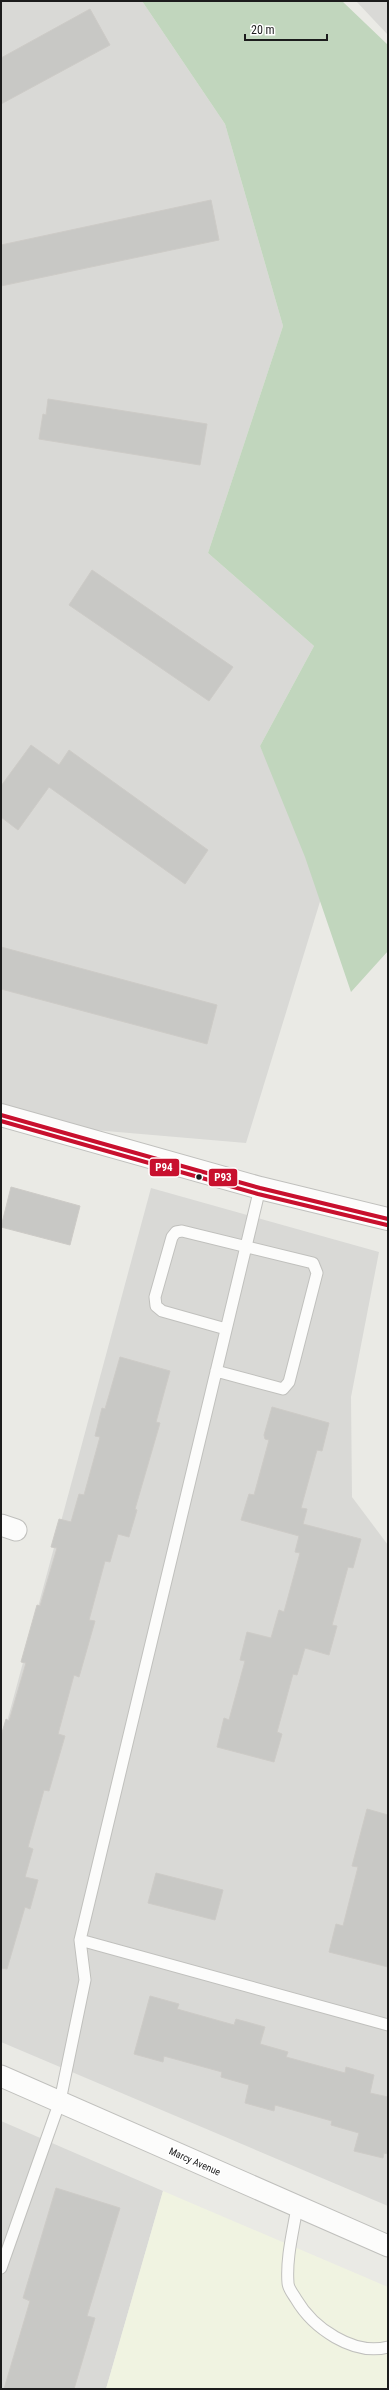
<svg xmlns="http://www.w3.org/2000/svg" width="389" height="2390" viewBox="0 0 389 2390" font-family="'Roboto Condensed',sans-serif">
<style>
.residential{fill:#d9d9d6}
.education{fill:#f0f3e1}
.forest{fill:#c1d6bd}
.building{fill:#c8c8c5;stroke:#cdcbc7}
.lines{fill:none;stroke-linecap:round;stroke-linejoin:round}
.service-casing{stroke:#c0c0bd;stroke-width:13}
.minor-casing{stroke:#c0c0bd;stroke-width:23}
.tertiary-casing{stroke:#c0c0bd;stroke-width:24}
.service{stroke:#fcfcfb;stroke-width:11}
.minor{stroke:#fcfcfb;stroke-width:21}
.tertiary{stroke:#fcfcfb;stroke-width:22}
.bus-1-casing{stroke:#fff;stroke-width:7}
.bus-2-casing{stroke:#fff;stroke-width:7}
.bus-1{stroke:#c8102e;stroke-width:4}
.bus-2{stroke:#c8102e;stroke-width:4}
.bus-dot{fill:#1c1c1c;stroke:#fff;stroke-width:1.5}
.labels{text-anchor:middle;stroke-width:3;stroke-linejoin:round;paint-order:stroke}
.street-label{font-size:10px;fill:#1c1c1c;stroke:#fff}
.line-badge{stroke:#fff;stroke-width:1.5}
.badge-label{font-size:11px;text-anchor:middle;font-weight:bold;fill:#fff}
</style>
<rect width="100%" height="100%" fill="#eaeae5"/>
<!-- residential -->
<path class="residential" d="M1,1H142L225,124L283,326L208,553L314,646L260,746L326,882L246,1143L1,1122Z
M356,1H388V35Z
M151,1188L379,1252L351,1397L352,1497L388,1545V2206L1,2042V1744Z
M1,2121L163,2191L106,2389H1Z"/>
<!-- education -->
<path class="education" d="M163,2191L388,2287V2389H106Z"/>
<!-- forest -->
<path class="forest" d="M142,1H342L388,45V951L351,992L305,857L260,746L314,646L208,553L283,326L225,124Z"/>
<!-- building -->
<path class="building" d="M90,9L110,45L1,104V58Z
M211,200L219,240L1,286V245Z
M48,399L207,424L200,465L39,439L43,414L46,415Z
M92,570L233,667L209,701L69,605Z
M31,745L59,765L69,750L208,850L185,884L49,787L18,830L1,817V786Z
M1,947L217,1005L207,1044L1,989Z
M11,1187L80,1206L70,1245L1,1227Z
M120,1357L170,1371L156,1422L160,1423L135,1509L137,1510L129,1537L118,1534L110,1562L105,1561L89,1620L95,1621L79,1677L74,1675L58,1734L65,1736L49,1791L44,1790L28,1847L33,1849L25,1877L38,1880L30,1909L25,1907L7,1969L1,1968V1736L6,1719L9,1721L26,1663L21,1662L37,1605L40,1606L57,1548L51,1547L59,1519L71,1522L79,1494L84,1495L100,1437L95,1436L102,1408L105,1409Z
M272,1407L329,1423L322,1451L317,1450L301,1508L307,1509L303,1524L361,1539L353,1568L348,1567L332,1625L337,1626L329,1655L305,1648L297,1675L293,1674L277,1732L282,1734L274,1762L217,1747L224,1718L229,1720L245,1661L240,1660L247,1632L271,1638L279,1610L284,1612L300,1553L295,1552L299,1536L241,1520L249,1494L254,1495L269,1440L265,1439L264,1435Z
M367,1809L388,1815V1967L329,1952L336,1924L343,1926L358,1867L352,1866Z
M156,1873L223,1890L215,1920L148,1903Z
M150,1996L179,2004L177,2009L234,2025L236,2019L265,2027L260,2044L288,2052L286,2057L345,2073L346,2067L374,2075L370,2093L388,2097V2154L384,2153L383,2158L354,2151L359,2133L331,2125L332,2121L275,2105L274,2111L245,2103L249,2085L221,2077L222,2072L164,2056L163,2062L134,2054Z
M56,2188L120,2208L87,2316L95,2318L74,2389H4L30,2301L23,2298Z"/>
<g class="lines">
<defs>
<path id="service" d="M216,1371L283,1389L289,1382L317,1273L313,1263L182,1231L176,1232L172,1237L155,1297L156,1306L162,1311L226,1329
M80,1940L388,2025
M297,2207C293,2232 286,2258 288,2283C288,2288 293,2294 296,2299C313,2328 353,2356 388,2347
M1,2268L60,2101L85,1980L80,1940L260,1188"/>
<path id="minor" d="M1,1525L16,1530
M1,2076L388,2246"/>
<path id="tertiary" d="M1,1115L260,1188L388,1219"/>
</defs>
<!-- service casing -->
<use href="#service" class="service-casing"/>
<!-- minor casing -->
<use href="#minor" class="minor-casing"/>
<!-- tertiary casing -->
<use href="#tertiary" class="tertiary-casing"/>
<!-- service -->
<use href="#service" class="service"/>
<!-- minor -->
<use href="#minor" class="minor"/>
<!-- tertiary -->
<use href="#tertiary" class="tertiary"/>
<defs>
<path id="bus-1" d="M1,1115L260,1188L388,1219"/>
<path id="bus-2" d="M1,1121L258,1194L387,1225"/>
</defs>
<!-- bus-1 casing -->
<use href="#bus-1" class="bus-1-casing"/>
<!-- bus-2 casing -->
<use href="#bus-2" class="bus-2-casing"/>
<!-- bus-1 -->
<use href="#bus-1" class="bus-1"/>
<!-- bus-2 -->
<use href="#bus-2" class="bus-2"/>
</g>
<!-- markers -->
<circle class="bus-dot" cx="199" cy="1177" r="3.5"/>
<g class="labels">
<!-- street labels -->
<g class="street-label">
<text transform="translate(195 2161) rotate(24)" y="4">Marcy Avenue</text>
</g>
</g>
<g class="line-badge">
<rect x="149" y="1158" width="31" height="19" rx="4" fill="#c8102e"/>
<rect x="208" y="1168" width="30" height="19" rx="4" fill="#c8102e"/>
</g>
<g class="badge-label">
<text x="164" y="1171">P94</text>
<text x="223" y="1181">P93</text>
</g>
<!-- border -->
<rect width="389" height="2390" fill="none" stroke="#1c1c1c" stroke-width="4"/>
<!-- scale -->
<path d="M245 34v6h82v-6" fill="none" stroke="#1c1c1c" stroke-width="2"/>
<text x="251" y="34" font-size="12" fill="#1c1c1c" stroke="#ffffff" stroke-width="3" paint-order="stroke">20 m</text>
</svg>
